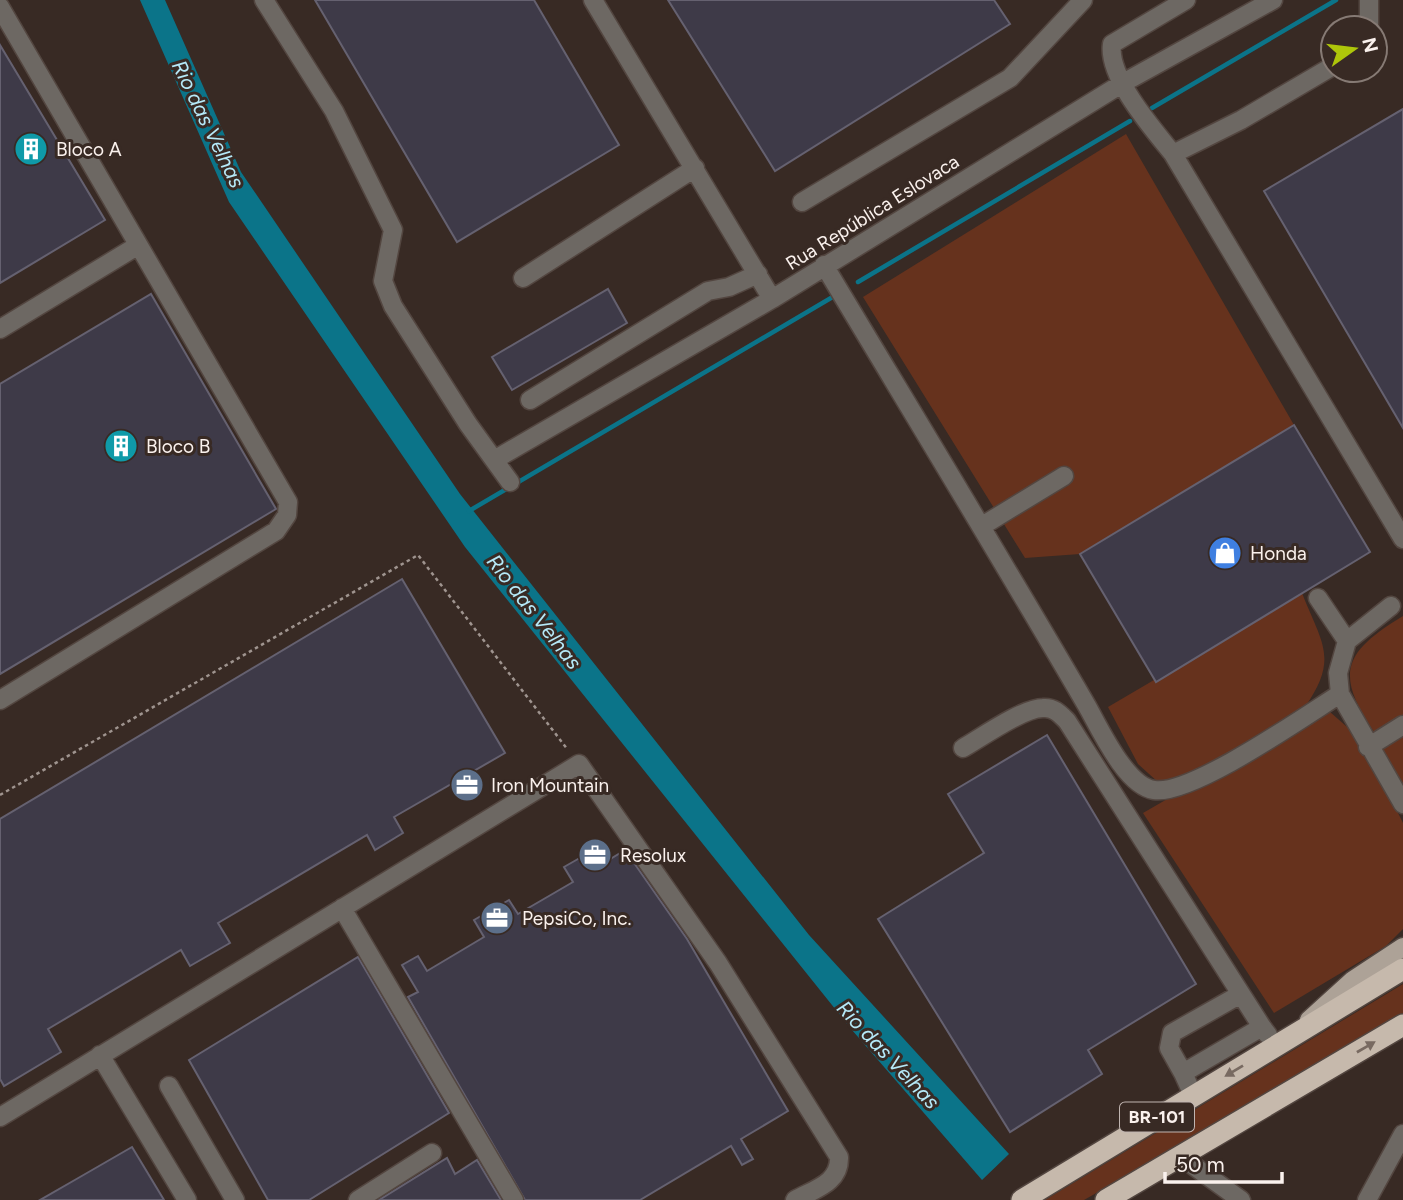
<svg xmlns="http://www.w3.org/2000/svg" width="1403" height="1200" viewBox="0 0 1403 1200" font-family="Figtree,sans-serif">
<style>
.green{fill:#66321d}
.water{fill:#0b7489}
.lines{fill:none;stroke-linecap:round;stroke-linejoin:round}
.stream{stroke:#0b7489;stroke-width:4.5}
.building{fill:#3e3a48;stroke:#656170;stroke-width:2}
.minor-casing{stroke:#534640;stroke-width:21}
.major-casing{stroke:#534640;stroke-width:21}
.highway-casing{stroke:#534640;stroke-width:24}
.path{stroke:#9f948f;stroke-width:2.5;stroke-dasharray:3.5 3.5;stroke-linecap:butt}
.minor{stroke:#6d6863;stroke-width:18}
.major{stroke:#ada297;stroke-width:18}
.highway{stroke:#c6b9ac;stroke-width:21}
.oneway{fill:#786a61}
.labels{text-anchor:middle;stroke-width:6;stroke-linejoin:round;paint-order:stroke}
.shield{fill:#382a24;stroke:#c0b5b1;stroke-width:2}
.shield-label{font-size:18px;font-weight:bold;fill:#faf1ed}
.poi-label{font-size:19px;fill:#faf1ed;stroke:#382a24;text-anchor:start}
.street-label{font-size:19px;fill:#faf1ed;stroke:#382a24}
.water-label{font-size:21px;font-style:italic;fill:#b5e9f8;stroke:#382a24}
</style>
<rect width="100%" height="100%" fill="#382a24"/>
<!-- green -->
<path class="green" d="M1126,134L1294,425L1080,554L1025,558L863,297Z
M1302,593C1322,644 1339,658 1305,707L1322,705L1362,740L1403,823V929L1386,946L1274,1013L1143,813L1188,787L1159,783L1138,764L1108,707Z
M1403,616V716L1374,732C1334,673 1344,652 1403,616Z
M1403,731V783L1381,752L1383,743Z
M1403,984V1019L1084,1200H1045Z"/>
<!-- water -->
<path class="water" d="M140,0H165L241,172L460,494L809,935L1009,1154L982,1180L852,1030L465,547L229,202Z"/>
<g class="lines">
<!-- stream -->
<path class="stream" d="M1152,108L1336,0
M858,282L1130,121
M469,511L836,295"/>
</g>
<!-- building -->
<path class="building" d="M315,0H534L619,145L457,242Z
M668,0H994L1010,24L775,171Z
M0,45L105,220L0,283Z
M1403,109V428L1264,191Z
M608,289L627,323L512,390L492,357Z
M151,294L276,509L0,674V384Z
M1294,425L1370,552L1156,682L1080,554Z
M402,579L505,753L394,817L403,833L375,850L367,835L218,923L230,943L190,966L181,950L48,1029L61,1052L4,1086L0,1079V819Z
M1047,735L1196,984L1088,1050L1102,1074L1010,1132L878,919L984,853L948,794Z
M599,847L607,861L625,850L687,939L788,1111L741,1139L753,1159L742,1165L731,1146L640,1200H525L408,997L418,992L402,965L418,956L427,971L484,937L474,920L509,900L518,914L573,882L564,867Z
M358,957L449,1113L309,1200H268L189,1060Z
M132,1147L164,1200H40L80,1177Z
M447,1158L455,1174L477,1160L501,1200H379Z"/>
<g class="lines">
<defs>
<path id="minor" d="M264,0L334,111L393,230L383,281L393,306L468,424L510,482
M593,0L772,299
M1186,0L1112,44C1107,77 1153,129 1173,154L1241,120L1333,66
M0,7L288,502L287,515L276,531L0,700
M1369,28V0
M1173,154L1403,539
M802,202L1010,78L1083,0
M824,265C912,412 1001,558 1087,706C1100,729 1126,786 1154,790C1191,796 1305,716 1340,694L1403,804
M523,278L695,168
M0,329L137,246
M530,400L708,291L729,287L758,274
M494,460L772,299L1123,83L1273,0
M982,526L1064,476
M1318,598L1347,641L1338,673L1340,694
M1347,641L1391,606
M1368,747L1403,725
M963,748C982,737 1023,708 1043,708C1054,707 1060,714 1067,721L1262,1027
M342,908L514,1200
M100,1055L187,1200
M1183,1073L1169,1048L1172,1033L1241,994
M169,1086L235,1200
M1193,1095L1183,1073L1262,1027L1268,1035
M0,1117L579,764L718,963L839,1157C840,1183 815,1189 795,1200
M1180,1156L1241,1200
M358,1200L432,1153
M1367,1200L1403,1134"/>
<path id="major" d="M1309,1020L1353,980L1403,947"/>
<path id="highway" d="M1022,1200L1403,969
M1106,1200L1403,1025"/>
</defs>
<!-- minor casing -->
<use href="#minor" class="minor-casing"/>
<!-- major casing -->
<use href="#major" class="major-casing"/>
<!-- highway casing -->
<use href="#highway" class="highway-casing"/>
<!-- path -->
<path class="path" d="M0,795L418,555L568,750"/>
<!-- minor -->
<use href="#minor" class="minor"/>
<!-- major -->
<use href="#major" class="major"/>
<!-- highway -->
<use href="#highway" class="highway"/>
</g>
<!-- one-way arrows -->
<defs><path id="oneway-solid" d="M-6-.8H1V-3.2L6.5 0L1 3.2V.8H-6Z" transform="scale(1.75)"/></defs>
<g class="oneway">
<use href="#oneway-solid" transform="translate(1366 1047) rotate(-30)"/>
<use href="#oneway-solid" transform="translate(1234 1071) rotate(149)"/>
</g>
<!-- icons -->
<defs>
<symbol id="building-disc" viewBox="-11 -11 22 22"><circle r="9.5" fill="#0f9aa8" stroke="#382a24"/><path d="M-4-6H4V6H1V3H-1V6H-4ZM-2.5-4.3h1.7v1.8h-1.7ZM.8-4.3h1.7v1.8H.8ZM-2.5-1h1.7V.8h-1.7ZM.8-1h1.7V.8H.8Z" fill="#fff"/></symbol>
<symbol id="shop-disc" viewBox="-11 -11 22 22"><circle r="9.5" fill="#3f7fe0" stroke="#382a24"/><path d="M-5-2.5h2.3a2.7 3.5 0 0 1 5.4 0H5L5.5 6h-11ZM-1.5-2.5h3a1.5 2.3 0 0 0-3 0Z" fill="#fff"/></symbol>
<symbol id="office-disc" viewBox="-11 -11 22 22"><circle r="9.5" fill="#5c6f8a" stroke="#382a24"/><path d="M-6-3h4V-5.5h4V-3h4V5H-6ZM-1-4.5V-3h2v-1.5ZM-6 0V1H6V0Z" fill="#fff"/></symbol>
</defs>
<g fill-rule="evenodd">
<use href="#building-disc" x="12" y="130" width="38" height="38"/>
<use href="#building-disc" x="102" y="427" width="38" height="38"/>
<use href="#shop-disc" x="1206" y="534" width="38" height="38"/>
<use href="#office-disc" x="448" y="766" width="38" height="38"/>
<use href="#office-disc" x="576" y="836" width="38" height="38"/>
<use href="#office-disc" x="478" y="899" width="38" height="38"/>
</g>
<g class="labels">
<!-- shield labels -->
<rect class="shield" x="1120" y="1102.5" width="74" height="29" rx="5"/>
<g class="shield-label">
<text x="1157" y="1123">BR-101</text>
</g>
<!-- poi labels -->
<g class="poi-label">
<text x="56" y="156">Bloco A</text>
<text x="146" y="453">Bloco B</text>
<text x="1250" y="560">Honda</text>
<text x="491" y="792">Iron Mountain</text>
<text x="620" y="862">Resolux</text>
<text x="522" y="925">PepsiCo, Inc.</text>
</g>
<!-- street labels -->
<g class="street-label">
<text transform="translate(872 212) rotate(-32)" y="7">Rua República Eslovaca</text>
</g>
<!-- water labels -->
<g class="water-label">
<text transform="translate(208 124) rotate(64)" y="7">Rio das Velhas</text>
<text transform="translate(534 612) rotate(52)" y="7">Rio das Velhas</text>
<text transform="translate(888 1055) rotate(47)" y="7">Rio das Velhas</text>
</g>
</g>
<!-- north arrow -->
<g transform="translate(1354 49) rotate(76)"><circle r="33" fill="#382a24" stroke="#867a74" stroke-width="2"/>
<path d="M0-5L12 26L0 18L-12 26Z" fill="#aec60a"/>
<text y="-10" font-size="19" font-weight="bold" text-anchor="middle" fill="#faf1ed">N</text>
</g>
<!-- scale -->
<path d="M1165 1172v10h117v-10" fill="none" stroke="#faf1ed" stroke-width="3.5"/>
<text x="1176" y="1172" font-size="21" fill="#faf1ed" stroke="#382a24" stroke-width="5" paint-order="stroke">50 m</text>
</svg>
